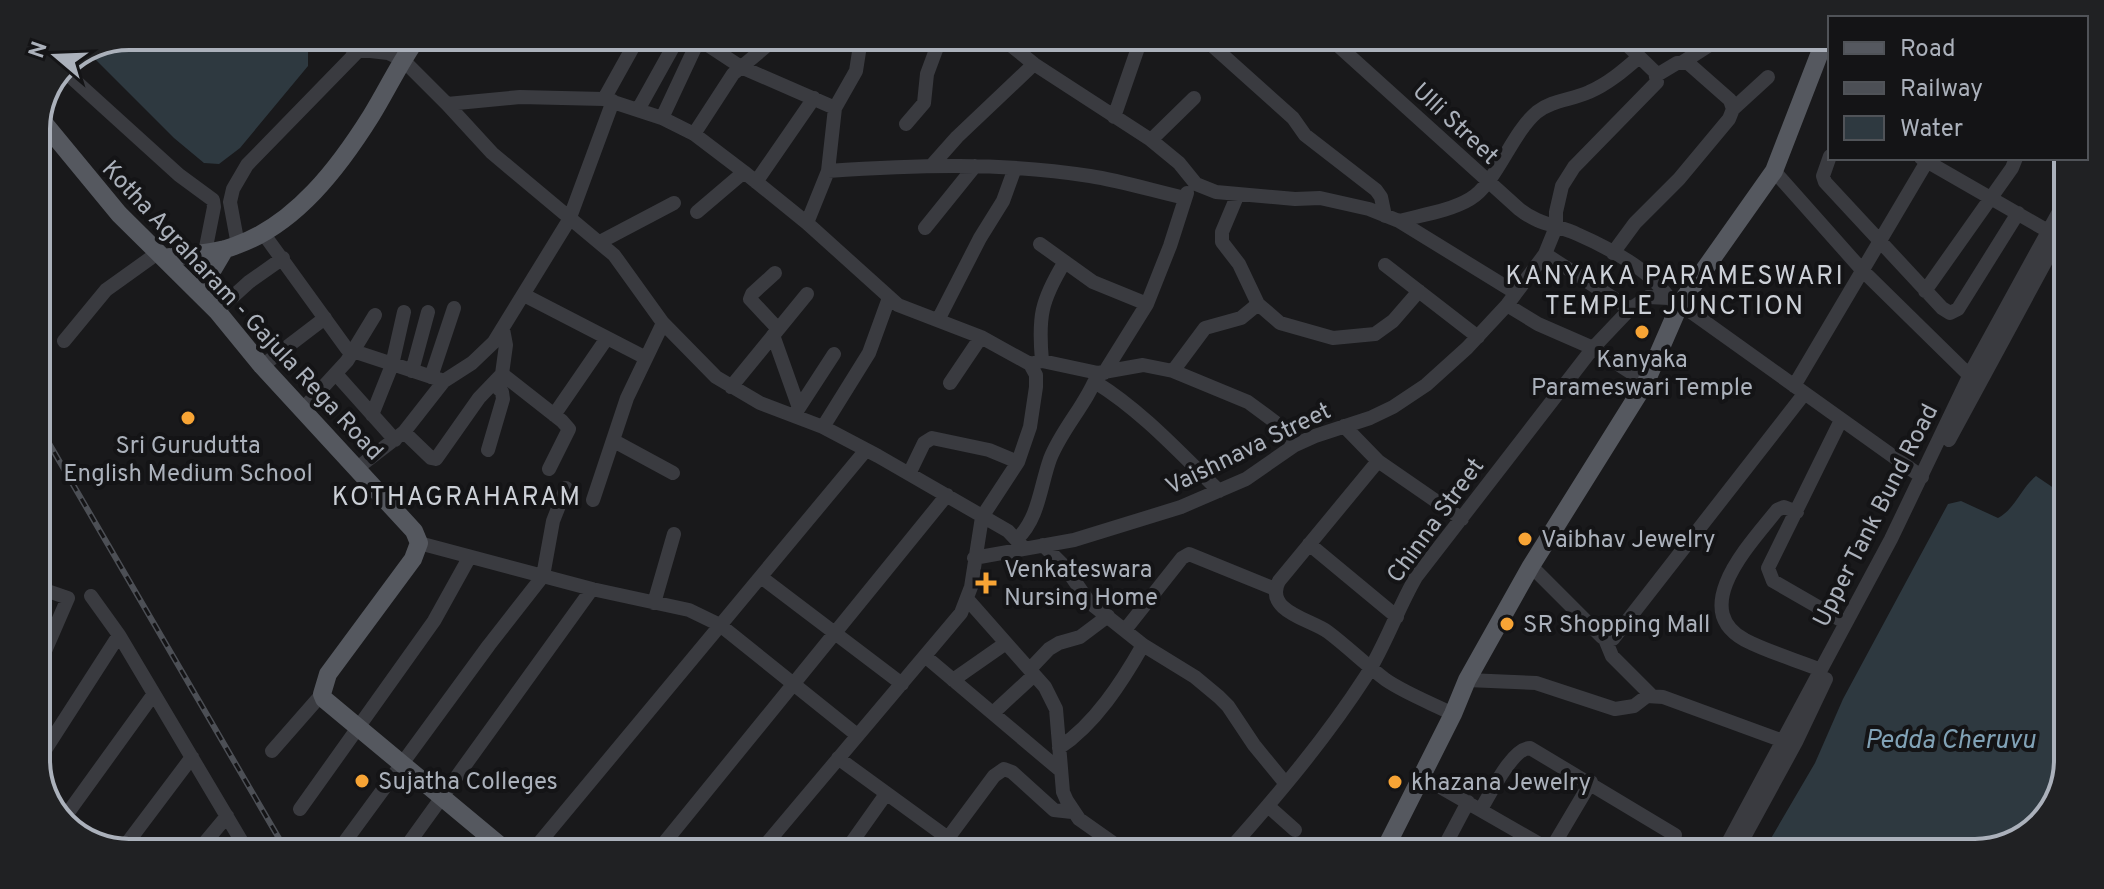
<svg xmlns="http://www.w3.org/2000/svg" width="2104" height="889" viewBox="0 0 2104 889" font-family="Overpass,sans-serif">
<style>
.water{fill:#2e3940}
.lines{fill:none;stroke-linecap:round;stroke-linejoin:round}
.minor{stroke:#3a3b40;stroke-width:14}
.major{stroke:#55585f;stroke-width:18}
.rail-casing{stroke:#4c4f55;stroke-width:6}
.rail{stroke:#141416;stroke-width:3;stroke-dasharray:9;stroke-linecap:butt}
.poi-dot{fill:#f7a435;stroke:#141416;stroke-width:3}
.labels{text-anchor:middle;stroke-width:8;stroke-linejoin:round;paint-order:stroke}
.street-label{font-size:24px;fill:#abb1bb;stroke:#141416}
.poi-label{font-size:24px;fill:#abb1bb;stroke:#141416;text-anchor:start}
.neighbourhood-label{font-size:26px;letter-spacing:2px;fill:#ccd0d7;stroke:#141416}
.water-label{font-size:26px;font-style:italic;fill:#81a2b6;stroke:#141416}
.rim{fill:none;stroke:#abb1bb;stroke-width:4}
</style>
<rect width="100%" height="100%" fill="#19191b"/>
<!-- water -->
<path class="water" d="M129,36L299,37L308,47V66L240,148L219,164L204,163L174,138L94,58L96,50Z
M2036,476L2064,495L2061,795L2027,837L1976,853L1763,852L1815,763L1843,699L1948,504L1961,501L1998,518C2015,509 2021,488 2036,476Z"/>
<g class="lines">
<!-- minor -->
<path class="minor" d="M338,37L353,49L388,53L403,60L447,104L492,153L614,255L663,323L716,377L760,403L823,427L878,456L1008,531L1024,548
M697,38L741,67L835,108
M1003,39L1034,64L1151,140L1179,163L1196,184L1216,192L1295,199L1320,198L1369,209L1399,221L1516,293
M1206,40L1293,118L1305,135L1376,190L1381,197L1385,216
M1332,40L1519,209C1539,225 1555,224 1577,234C1609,248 1649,269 1669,298
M1683,62L1714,42
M61,68L179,175L213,200L214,207L205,252
M604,99L638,38
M447,104L520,97L604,99L662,118L694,134L744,172L807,223L898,305L981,337L1030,364L1036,375V387L1030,427L1018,462L982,517L971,587L961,613L762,849
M639,108L678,38
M1733,109L1768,77
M1114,117L1140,42
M662,118L699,39
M906,124L924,103L927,74L940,39
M694,134L733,74L776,38
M1151,140L1194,98
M1830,156L1823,176L1825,182L1942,308L1950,313L1958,309L2018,213
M1921,158L2048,231
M933,164L957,137L1034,64
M828,171C916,165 1003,162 1090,176C1122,181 1154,191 1185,198
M1774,171L1863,271L1969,375
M756,182L814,98
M1238,194L1222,232V242L1239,264L1258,304L1280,323L1333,338L1375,334L1393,321L1419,291
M697,212L744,172
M1399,221C1421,215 1450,211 1470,199C1496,184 1511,134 1537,112C1552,100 1572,100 1589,92C1608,84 1624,70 1639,57
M807,223L828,171L835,108L856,71L861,39
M925,228L975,166
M263,233L347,349L444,381
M600,242L674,203
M1040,244L1093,282L1147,304
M238,245L230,202L233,189L247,165L359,50
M1613,253L1635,223L1679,179L1729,119L1733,109L1730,100L1688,63H1677L1657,75
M1545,254L1630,309
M1385,265L1478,337
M775,273L752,294L750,299L778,329
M1925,291L2012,168L2016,158
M524,295L646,358
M1507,305L1538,324L1593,348L1646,382
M217,311L249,282L283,258
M938,320L980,238L1003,201L1015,168
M773,335L799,408
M64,341L106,290L159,252
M1042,361C1038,317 1041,301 1064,263
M1030,364L1042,361L1098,373L1143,365L1173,371L1248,402L1275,422L1295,445
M262,366L325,318
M412,371L428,312
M1173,371L1205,328L1241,318L1258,304
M1104,373L1147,304L1170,246L1187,193
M336,374L395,440
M502,374L562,421L569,429L549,469
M431,377L454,308
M1095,382C1142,411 1180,453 1219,491
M950,383L981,337
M1794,386L1929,158
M731,387L807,294
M302,410L347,361L375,315
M795,414L834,354
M372,415L392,365L404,312
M554,415L607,338
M1841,420L1768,568L1773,581L1846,623
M1344,426L1378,461L1462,519
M823,427L869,353L889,298
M404,432L431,458L436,459L479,398L502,374L506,345L503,329
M1949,440L2067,222
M614,441L673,473
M488,450L503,399L502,392L494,384
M1378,461L1279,581C1263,611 1312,620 1328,632C1348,647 1366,665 1386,680C1407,694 1431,703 1453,714
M356,469L404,432L444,381L472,363L494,342L569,220L613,101
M909,474L924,443L932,438L989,450L1018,462
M593,500L627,398L663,323
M1797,512L1784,507L1777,510C1752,542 1687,608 1745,640C1768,652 1796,660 1821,670
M1017,539C1039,518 1040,487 1050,459C1062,428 1087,404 1098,373
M419,543L592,589L689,610L720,625L857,735
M1309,544L1397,617
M1043,545L1065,567L1089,602L1143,645L1195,677L1219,697L1228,706L1254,745L1286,784
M974,558L1074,540L1181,507L1246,479L1295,445L1315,436L1370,418L1393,407L1426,385L1467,348L1507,305L1545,254L1556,227V212L1562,186L1574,167L1657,82L1655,72L1623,41
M1531,566L1602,637L1613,639L1804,394
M761,577L902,684
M36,587L68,598L42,658
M91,596L119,635L245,847
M968,600L1045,687L1056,709L1063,792L1067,801L1079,819L1123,850
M654,603L674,534
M36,611L46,590
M1125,630L1182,558L1189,554L1275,589
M1605,639L1612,656L1651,695
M926,657L1061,771
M1030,669L1049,649L1059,643L1080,637L1108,616
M953,680L1006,643
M1467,680L1536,683L1615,709L1634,706L1647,696L1663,697L1783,741
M993,713L1034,675
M1059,748C1095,724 1122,682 1143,645
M272,751L322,694
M838,758L963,849
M36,764L119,635
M1421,776L1550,850
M1268,806L1295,830
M300,809L434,621L469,558
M1481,809C1491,793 1512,748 1530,748L1675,835
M62,821L153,695
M948,838L994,776L1004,769L1012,772L1054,810L1072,812
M125,846L192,757
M202,846L227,816
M341,847L489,645L543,576L553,521L566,488
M406,847L592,589
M535,848L866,450
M660,848L947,495
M847,849L886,794
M1229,850C1278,795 1326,738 1366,676C1386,644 1397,610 1416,577L1593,348L1630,309L1648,297L1669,298L1680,304L1922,477
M1442,851L1468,802
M1550,851L1591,782
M1723,852L1891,539L1973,368L2067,197
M1736,852L1796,742L1826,679"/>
<!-- major -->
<path class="major" d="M39,117L119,214L217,311L262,366L414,531L419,543L413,559L328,674L322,694L324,699L503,848
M165,258C189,254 215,254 237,245C296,224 339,167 371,116C387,90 400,62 418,37
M199,293L225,249
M1384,851L1453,714L1467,680L1531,566L1646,382L1680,304L1774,171L1824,42"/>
<defs>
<path id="rail" d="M36,421L284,847"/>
</defs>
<!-- rail casing -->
<use href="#rail" class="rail-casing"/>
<!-- rail -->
<use href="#rail" class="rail"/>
</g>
<!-- markers -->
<g class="poi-dot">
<circle cx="1642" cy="332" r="8"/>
<circle cx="188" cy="418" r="8"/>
<circle cx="1525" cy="539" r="8"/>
<path d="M982 571h8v8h8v8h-8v8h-8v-8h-8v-8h8z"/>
<circle cx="1507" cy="624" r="8"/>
<circle cx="362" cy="781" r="8"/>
<circle cx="1395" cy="782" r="8"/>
</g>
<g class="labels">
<!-- street labels -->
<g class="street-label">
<text transform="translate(1456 123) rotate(43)" y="8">Ulli Street</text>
<text transform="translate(243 310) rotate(47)" y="8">Kotha Agraharam - Gajula Rega Road</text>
<text transform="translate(1248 448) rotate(-26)" y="8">Vaishnava Street</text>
<text transform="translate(1875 515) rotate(-63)" y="8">Upper Tank Bund Road</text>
<text transform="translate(1435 520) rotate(-54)" y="8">Chinna Street</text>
</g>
<!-- poi labels -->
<g class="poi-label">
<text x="1642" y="367" text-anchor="middle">Kanyaka<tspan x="1642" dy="28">Parameswari Temple</tspan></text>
<text x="188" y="453" text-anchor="middle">Sri Gurudutta<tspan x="188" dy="28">English Medium School</tspan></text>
<text x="1541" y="547">Vaibhav Jewelry</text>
<text x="1004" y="577">Venkateswara<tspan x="1004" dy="28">Nursing Home</tspan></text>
<text x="1523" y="632">SR Shopping Mall</text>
<text x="378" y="789">Sujatha Colleges</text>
<text x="1411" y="790">khazana Jewelry</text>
</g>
<!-- neighbourhood labels -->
<g class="neighbourhood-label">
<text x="1675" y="284">KANYAKA PARAMESWARI<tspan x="1675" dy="30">TEMPLE JUNCTION</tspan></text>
<text x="457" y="505">KOTHAGRAHARAM</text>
</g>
<!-- water labels -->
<g class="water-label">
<text x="1950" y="748">Pedda Cheruvu</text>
</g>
</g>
<!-- crop -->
<path d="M0 0H2104V889H0ZM129 50H1975A79 79 0 0 1 2054 129V760A79 79 0 0 1 1975 839H129A79 79 0 0 1 50 760V129A79 79 0 0 1 129 50Z" fill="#202123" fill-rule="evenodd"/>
<path class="rim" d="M129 50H1975A79 79 0 0 1 2054 129V760A79 79 0 0 1 1975 839H129A79 79 0 0 1 50 760V129A79 79 0 0 1 129 50Z"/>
<!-- legend -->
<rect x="1828" y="16" width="260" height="144" fill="#141416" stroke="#505358" stroke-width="2"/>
<rect x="1844" y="42" width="40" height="12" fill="#55585f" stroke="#505358" stroke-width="2"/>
<text x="1900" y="56" font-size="24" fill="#abb1bb">Road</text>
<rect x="1844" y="82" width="40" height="12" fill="#4c4f55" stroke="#505358" stroke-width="2"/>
<text x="1900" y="96" font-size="24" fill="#abb1bb">Railway</text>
<rect x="1844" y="116" width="40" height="24" fill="#2e3940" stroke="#505358" stroke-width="2"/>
<text x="1900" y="136" font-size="24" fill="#abb1bb">Water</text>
<!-- north arrow -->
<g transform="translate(56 56) rotate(289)" stroke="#141416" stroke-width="6" paint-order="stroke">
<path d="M0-6L14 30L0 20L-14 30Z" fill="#abb1bb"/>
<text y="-12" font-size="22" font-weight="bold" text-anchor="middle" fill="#abb1bb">N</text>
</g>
</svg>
